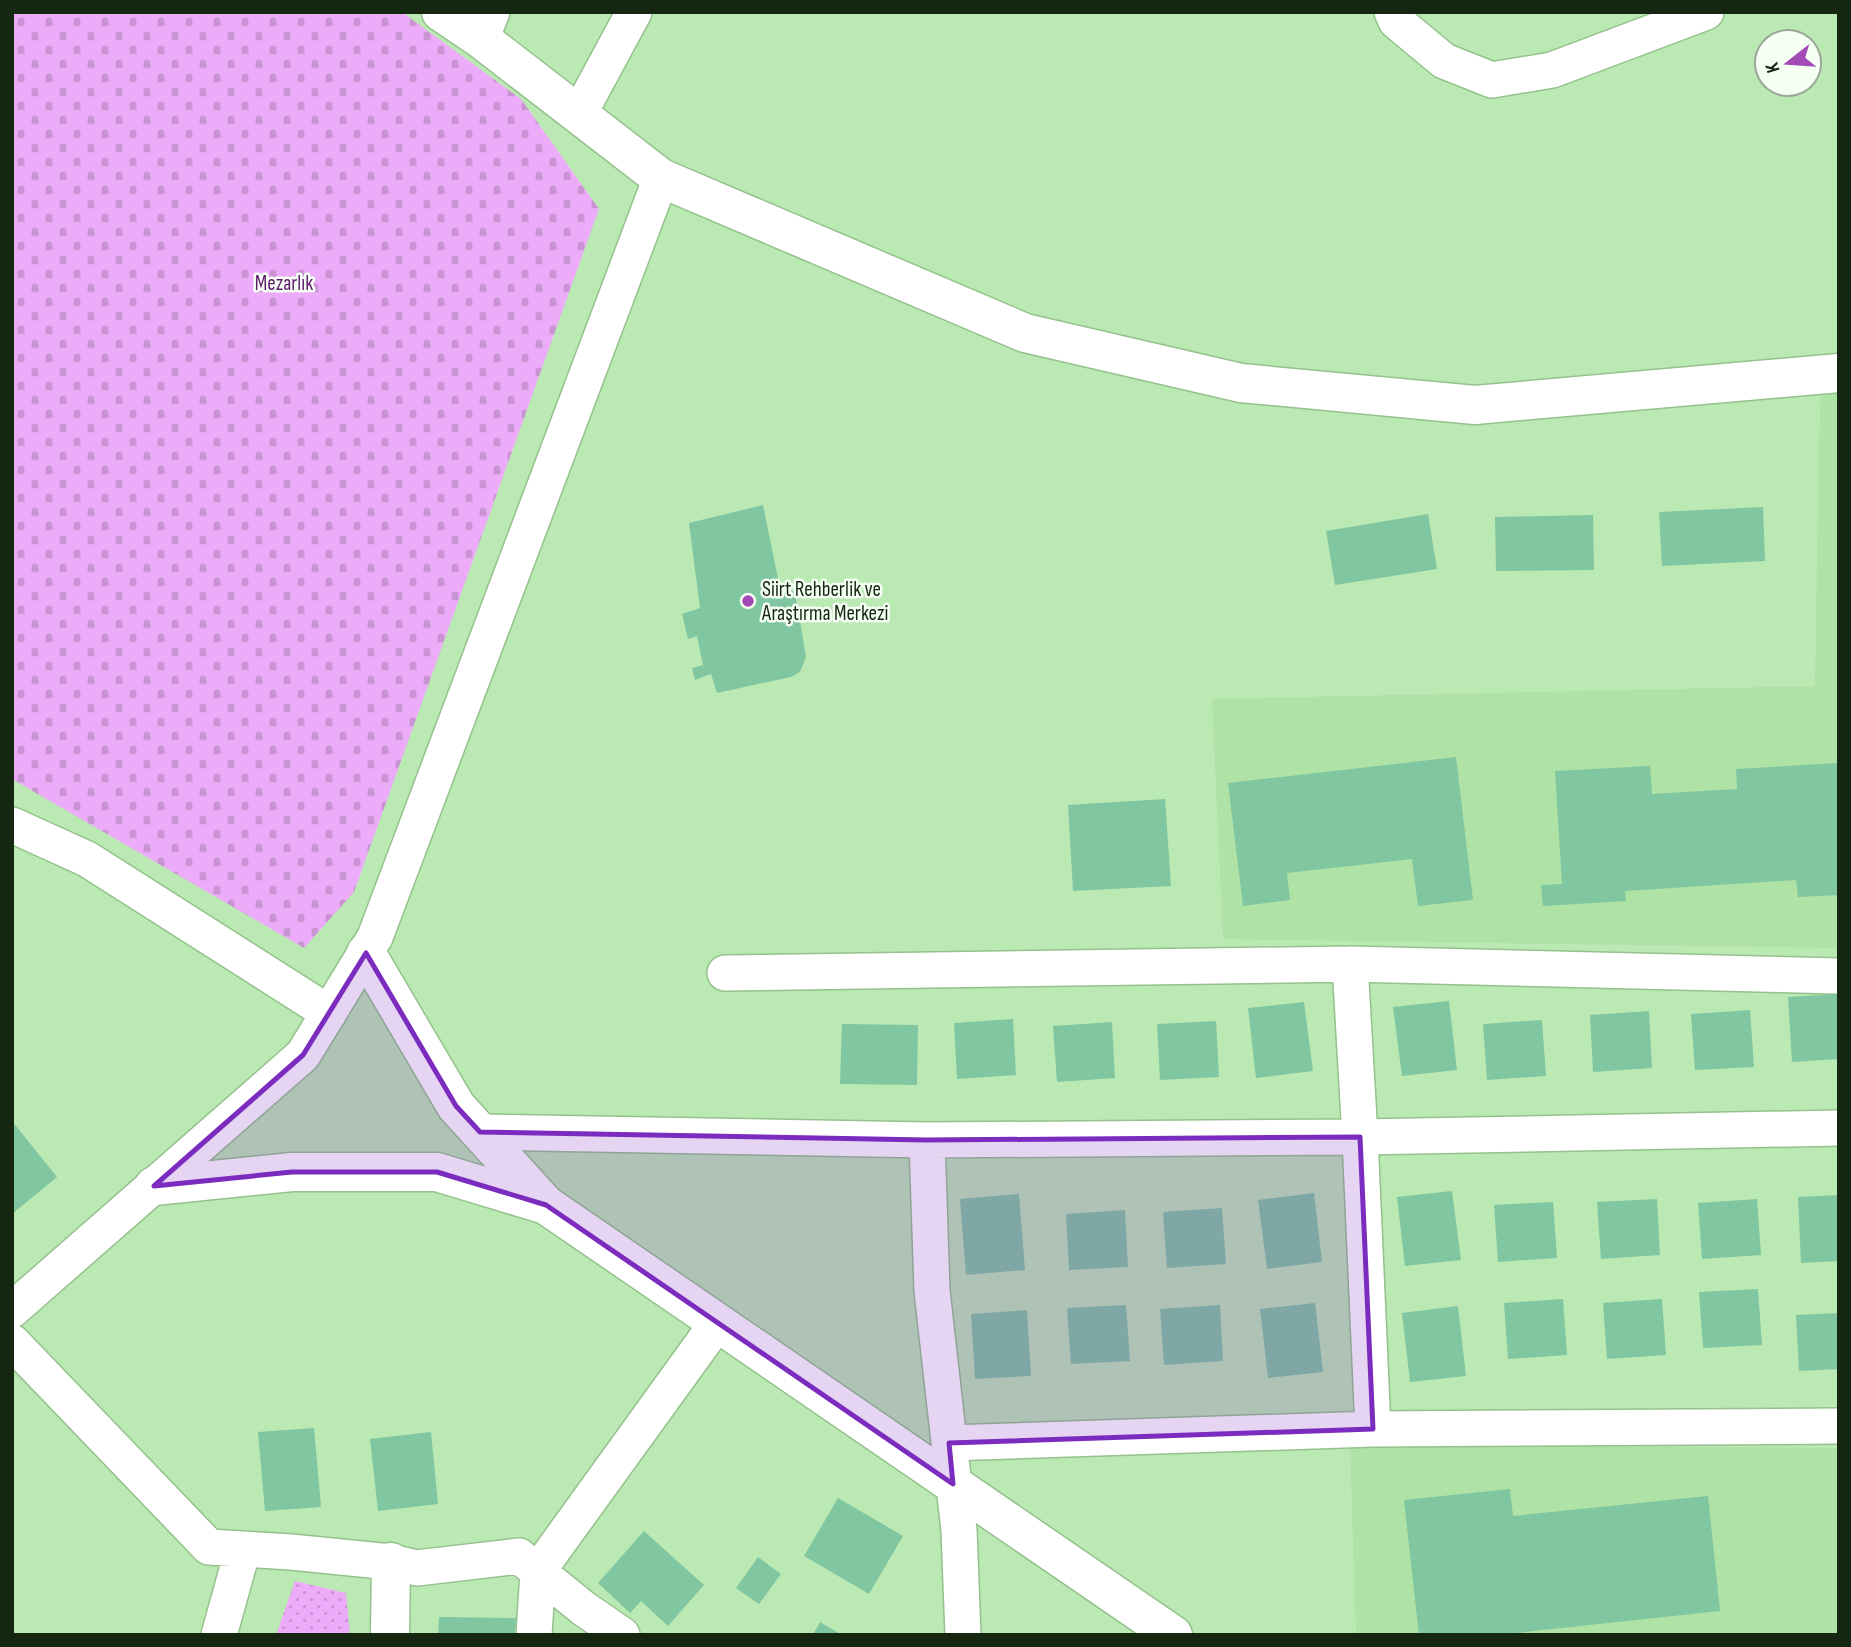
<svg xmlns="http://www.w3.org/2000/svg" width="1851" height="1647" viewBox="0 0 1851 1647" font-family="'Sofia Sans Condensed',sans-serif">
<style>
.built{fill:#afe2a5}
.cemetery{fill:url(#cemetery-stones)}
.park{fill:url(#park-dots)}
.building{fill:#80c6a1}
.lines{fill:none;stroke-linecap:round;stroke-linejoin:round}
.street-casing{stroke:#94c18c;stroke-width:38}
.secondary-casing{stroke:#94c18c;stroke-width:41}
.street{stroke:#fff;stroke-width:35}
.secondary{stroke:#fff;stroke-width:38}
.marked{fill:#7b2cbf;fill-opacity:0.2;stroke:#7b2cbf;stroke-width:5;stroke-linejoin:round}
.poi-dot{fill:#a44ab6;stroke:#f5fff3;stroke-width:2.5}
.labels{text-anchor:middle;stroke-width:5;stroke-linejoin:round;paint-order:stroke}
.park-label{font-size:21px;fill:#621970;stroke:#f5fff3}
.poi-label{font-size:21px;fill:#152611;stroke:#f5fff3;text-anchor:start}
</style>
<defs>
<pattern id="cemetery-stones" width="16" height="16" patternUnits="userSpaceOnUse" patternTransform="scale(1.75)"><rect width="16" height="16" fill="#ecacf9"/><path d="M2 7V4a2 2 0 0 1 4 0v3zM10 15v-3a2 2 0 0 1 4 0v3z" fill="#ca94d4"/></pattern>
<pattern id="park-dots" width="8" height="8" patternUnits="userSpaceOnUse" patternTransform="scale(1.75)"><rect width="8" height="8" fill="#ecacf9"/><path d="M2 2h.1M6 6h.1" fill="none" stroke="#ca94d4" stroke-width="1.8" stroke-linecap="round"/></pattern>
</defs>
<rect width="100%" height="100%" fill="#bbe9b3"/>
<!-- built -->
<path class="built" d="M1821,392H1839V948L1223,939L1212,699L1815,686L1819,441Z
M1350,1444L1839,1448V1635H1356Z"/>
<!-- cemetery -->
<path class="cemetery" d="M12,12H402L521,99L599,209L354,892L304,948L12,779Z"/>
<!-- park -->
<path class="park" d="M295,1581L346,1593L350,1635H276Z"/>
<!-- building -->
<path class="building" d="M763,505L781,593L795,591L806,657L800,672L791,677L717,693L711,674L695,680L692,668L703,665L697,636L688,639L682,614L700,608L689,523Z
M1763,507L1765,561L1662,566L1659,512Z
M1428,514L1437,569L1335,585L1326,531Z
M1593,515L1594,570L1496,571L1495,517Z
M1456,757L1473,900L1418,906L1412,859L1287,873L1290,900L1243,906L1228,783Z
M1839,763V895L1798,897L1796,880L1625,891L1626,901L1543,906L1541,885L1562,884L1555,771L1650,766L1652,794L1737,789L1736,769Z
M1165,799L1171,886L1073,891L1068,805Z
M1839,994V1059L1792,1062L1788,997Z
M1449,1001L1457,1070L1402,1076L1393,1007Z
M1304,1002L1313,1071L1256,1078L1248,1008Z
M1750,1010L1754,1067L1695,1070L1691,1014Z
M1649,1011L1652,1068L1593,1072L1590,1015Z
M1013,1019L1016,1075L957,1079L954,1023Z
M1542,1020L1546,1076L1487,1080L1483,1024Z
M1216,1021L1219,1077L1160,1080L1157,1024Z
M1112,1022L1115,1078L1057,1082L1053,1026Z
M842,1024L918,1025L917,1085L840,1084Z
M12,1121L57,1177L12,1214Z
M1452,1191L1461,1260L1405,1266L1397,1197Z
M1314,1193L1322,1262L1267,1269L1258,1200Z
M1019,1194L1025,1270L966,1275L960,1199Z
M1839,1195V1261L1801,1263L1798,1197Z
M1657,1199L1660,1255L1601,1259L1597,1202Z
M1757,1199L1761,1255L1702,1259L1698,1203Z
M1553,1202L1557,1258L1498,1262L1494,1205Z
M1222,1208L1226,1264L1167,1268L1163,1212Z
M1125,1210L1128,1267L1069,1270L1066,1214Z
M1758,1289L1762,1345L1703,1348L1699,1292Z
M1563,1299L1567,1355L1508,1359L1504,1303Z
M1662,1299L1666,1355L1607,1359L1603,1303Z
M1315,1303L1323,1372L1268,1378L1260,1309Z
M1126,1305L1130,1361L1071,1364L1067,1308Z
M1220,1305L1223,1361L1164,1365L1160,1309Z
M1458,1306L1466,1376L1410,1382L1402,1313Z
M1027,1310L1031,1376L975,1379L971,1314Z
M1839,1313V1369L1799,1371L1796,1315Z
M314,1428L321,1507L265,1511L258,1432Z
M431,1432L438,1504L378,1511L370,1439Z
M1510,1489L1513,1516L1708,1496L1720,1611L1497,1635H1419L1404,1500Z
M838,1498L903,1536L869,1594L804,1556Z
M644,1531L704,1585L668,1626L641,1601L630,1613L598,1583Z
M758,1557L781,1574L759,1604L736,1588Z
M439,1617L516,1618L515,1635H438Z
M820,1622L842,1635H813Z"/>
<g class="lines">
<defs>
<path id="street" d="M1392,12L1396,21L1444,61L1492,80L1552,70L1706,12
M481,39L492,12
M579,114L634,12
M12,825L87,859L329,1013
M1350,964L1360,1137L1373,1429
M725,973L1350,964L1839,976
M480,1132L927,1140L1360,1137L1839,1128
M927,1140L932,1291L959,1530L963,1635
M12,1310L303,1055L375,937L661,178
M12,1342L209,1547L291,1552L391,1562L417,1568L519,1556L583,1608L622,1635
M949,1443L1373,1429L1839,1426
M219,1635L243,1549
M534,1635L538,1571L718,1322"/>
<path id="secondary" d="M441,12L481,39L661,178L1025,333L1241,383L1475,405L1839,373
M154,1186L292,1172H437L546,1205L456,1106L366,953
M546,1205L1173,1635
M390,1635L391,1562"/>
</defs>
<!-- street casing -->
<use href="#street" class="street-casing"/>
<!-- secondary casing -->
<use href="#secondary" class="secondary-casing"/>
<!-- street -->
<use href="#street" class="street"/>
<!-- secondary -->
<use href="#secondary" class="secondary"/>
</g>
<!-- marked area -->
<path class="marked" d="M366,953L456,1106L480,1132L927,1140L1360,1137L1373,1429L949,1443L953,1484L546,1205L437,1172H292L154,1186L303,1055Z"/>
<!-- markers -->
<circle class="poi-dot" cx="748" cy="601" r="7"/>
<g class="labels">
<!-- park labels -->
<g class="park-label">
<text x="284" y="290">Mezarlık</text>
</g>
<!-- poi labels -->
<g class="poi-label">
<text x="762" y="596">Siirt Rehberlik ve<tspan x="762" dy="24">Araştırma Merkezi</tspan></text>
</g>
</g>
<!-- border -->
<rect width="1851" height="1647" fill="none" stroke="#152611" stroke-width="28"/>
<!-- north arrow -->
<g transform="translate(1788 63) rotate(253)"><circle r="33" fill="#f5fff3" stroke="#9ba899" stroke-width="2"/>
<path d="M0-5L12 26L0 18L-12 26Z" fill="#a44ab6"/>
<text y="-10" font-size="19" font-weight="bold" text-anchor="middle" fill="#152611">K</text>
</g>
</svg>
